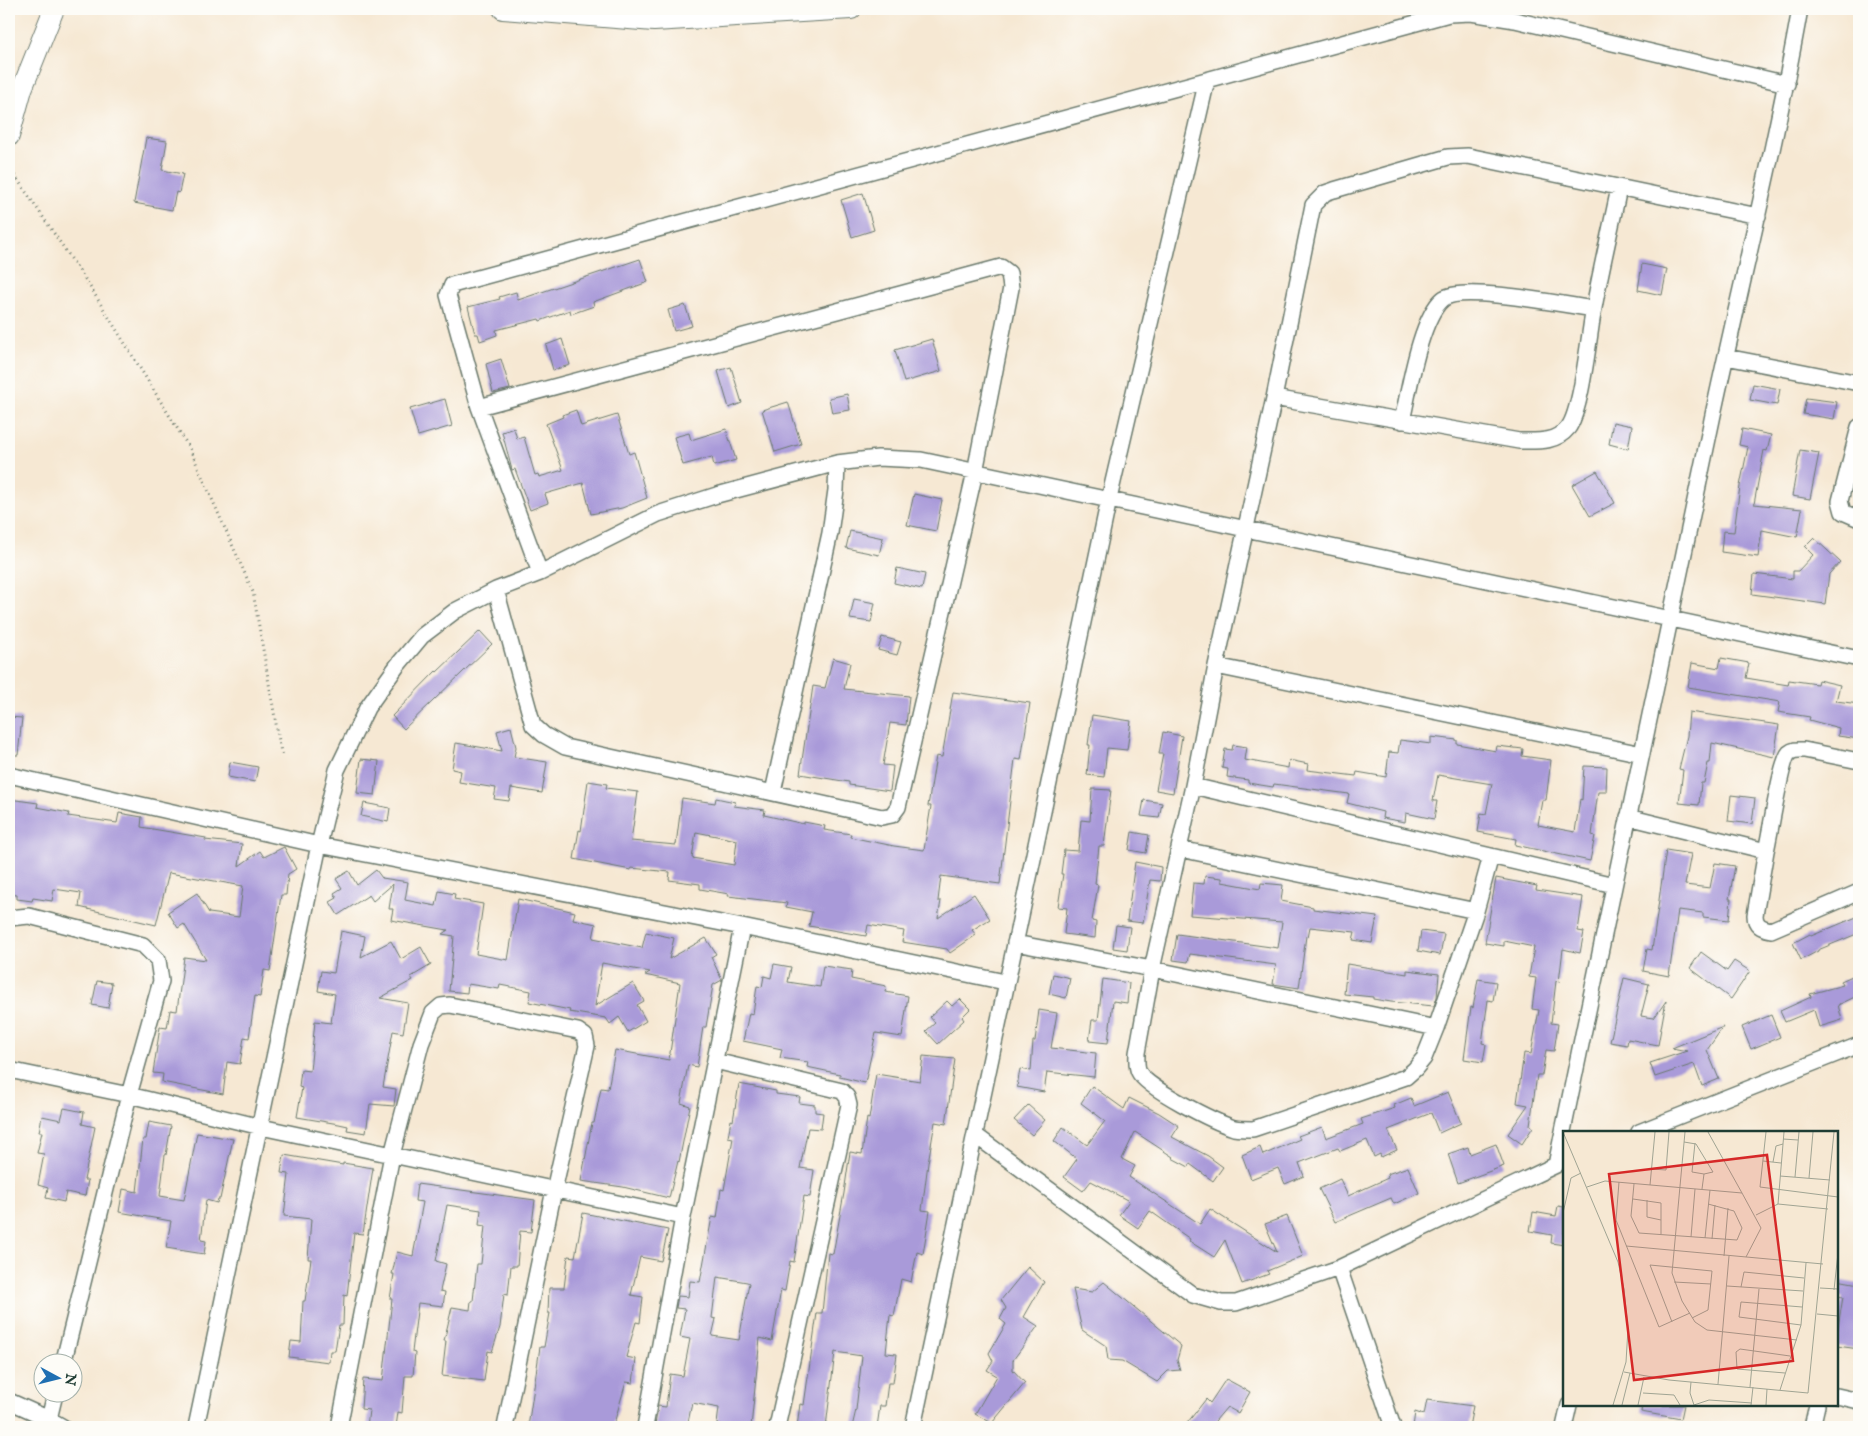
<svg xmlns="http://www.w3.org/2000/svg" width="1868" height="1436" viewBox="0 0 1868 1436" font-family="'IM FELL English',serif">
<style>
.building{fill:#a99ad9;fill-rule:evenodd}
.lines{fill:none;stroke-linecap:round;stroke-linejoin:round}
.street-casing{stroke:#6a796c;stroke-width:18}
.secondary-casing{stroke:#6a796c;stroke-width:22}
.path{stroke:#6a796c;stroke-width:3;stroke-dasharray:1 4;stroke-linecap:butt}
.street{stroke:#fff;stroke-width:15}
.secondary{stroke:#fff;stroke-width:20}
.inset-road{fill:none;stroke:#a0a493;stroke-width:1}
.view{fill:#d62828;fill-opacity:0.15;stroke:#d62828;stroke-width:2.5}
.inset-edge{fill:none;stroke:#1f3d34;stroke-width:2.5}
</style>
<rect width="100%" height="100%" fill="#fdfcf7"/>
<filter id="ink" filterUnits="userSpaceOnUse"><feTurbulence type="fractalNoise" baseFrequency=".02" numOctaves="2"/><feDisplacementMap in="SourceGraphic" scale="10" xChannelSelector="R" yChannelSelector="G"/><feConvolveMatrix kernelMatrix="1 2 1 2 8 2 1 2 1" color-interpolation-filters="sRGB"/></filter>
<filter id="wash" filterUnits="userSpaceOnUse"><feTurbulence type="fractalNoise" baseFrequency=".0096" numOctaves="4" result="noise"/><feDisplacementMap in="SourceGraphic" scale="20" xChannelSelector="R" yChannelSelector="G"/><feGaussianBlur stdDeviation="1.12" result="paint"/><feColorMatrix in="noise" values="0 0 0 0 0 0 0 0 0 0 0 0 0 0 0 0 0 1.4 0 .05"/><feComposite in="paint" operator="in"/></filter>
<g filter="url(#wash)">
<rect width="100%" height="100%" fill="#f6e8d3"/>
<g id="blocks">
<!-- building -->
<path class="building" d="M146,138L167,141L162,170L183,174L179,193L176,192L172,210L134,203Z
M863,193L874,230L852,237L841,200Z
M640,259L648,282L593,302L594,306L571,314L570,310L540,321L539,319L496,330L497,335L480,341L478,334H475L468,307L500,299L499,297L516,292L518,300Z
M1642,264L1667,269L1662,295L1638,290Z
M685,305L692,326L674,331L668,310Z
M562,339L570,365L553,370L546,345Z
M932,339L941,371L904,382L895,350Z
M501,359L510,389L493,393L486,364Z
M731,367L742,403L729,408L718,371Z
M1753,384L1780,389L1777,405L1750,400Z
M847,394L850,410L832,413L829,398Z
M1806,398L1837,402L1834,419L1803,414Z
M445,399L452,426L418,436L410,409Z
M788,402L801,444L775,452L762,410Z
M576,410L581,426L617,415L629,454L634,452L647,498L622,508L591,514L583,483L545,494L548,503L530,510L515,469L512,470L502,432L514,428L517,439L524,437L535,475L538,474L539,477L563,470L546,424L563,417L562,415Z
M1613,422L1632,426L1628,449L1609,444Z
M726,429L736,460L714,466L712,457L683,465L674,437L689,433L691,440Z
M1742,429L1771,435L1767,451L1764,450L1754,504L1802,509L1797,537L1762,530L1758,557L1721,552L1723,531L1734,532L1740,486L1748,447L1739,445Z
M1800,450L1819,453L1810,499L1792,496Z
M1597,471L1615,503L1590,516L1572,485Z
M914,494L942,500L936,531L907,525Z
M850,531L883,538L879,555L846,548Z
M1814,538L1840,562L1829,574L1825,604L1752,594L1754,574L1793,579V571H1798L1813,555L1805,547Z
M897,568L925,574L922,589L894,583Z
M854,599L875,603L871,622L850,619Z
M480,631L492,644L404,729L392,716L436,671L437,672Z
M882,637L901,642L897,655L878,650Z
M833,658L850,663L844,689L909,696L906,725L890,723L883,765L893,766L890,791L849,785V782L800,774L813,686L825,688Z
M1721,658L1749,663L1746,678L1788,685L1789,680L1817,684L1818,680L1840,685L1836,701L1859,704V739L1838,736L1839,728L1809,720L1810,717L1778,712L1780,702L1688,687L1692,663L1719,668Z
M953,692L1030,703L1021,760L1015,759L1000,884L941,876L938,901H941L938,918L974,894L990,919L972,930L976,935L950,953L947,949L902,942L904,931L868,925L866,936L809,926L812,912L786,907L787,903L728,896L729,894L700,889V884L669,880L670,872L631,868V870L574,859L579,830L581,831L588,781L607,784L606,788L638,792L631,841L676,845L682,798L715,803L716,798L735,802L734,806L765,810L764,815L804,824V822L825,826L824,830L851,834L850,837L894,846L924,850L931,806H928L936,756L942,757ZM696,832L737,840L734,865L692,858Z
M1689,712L1779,725L1774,757L1712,743L1710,763H1708L1704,783H1701L1699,805L1679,803L1683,770L1679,769L1687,736Z
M1092,715L1131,721L1127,750L1107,748L1104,777L1087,775L1090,745H1088Z
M9,717L22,718L18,755H9Z
M511,727L516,747L514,757L547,762L542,793L511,788L509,801L494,799L496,788L459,782L461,771L452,769L456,743L502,751L497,731Z
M1163,732L1182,736L1173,793L1156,790L1163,754H1159Z
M1431,737L1457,740V744L1496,751L1497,746L1523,749L1522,756L1551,760L1546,800H1542L1538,825L1575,832L1580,799L1582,800L1584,766L1607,767L1606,792H1598L1592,835L1595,836L1590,861L1515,845L1516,839L1478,832L1481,813L1486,814L1492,784L1438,775L1433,801H1437L1434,819L1406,813L1405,822L1382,818L1383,812L1347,803L1349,794L1274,784L1273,787L1248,783V780L1227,777L1228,769L1222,768L1225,749L1232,750L1233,745L1247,747L1245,760L1288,768L1289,760L1308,764L1307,770L1356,776L1357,772L1386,777L1389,752L1398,753L1400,740L1431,744Z
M361,759L379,761L375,795L357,793Z
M230,762L258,767L255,782L228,777Z
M1092,789L1111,790L1104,846H1099L1095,884L1098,885L1092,921L1096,922L1095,938L1064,934L1067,908L1058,907L1063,874H1061L1064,850L1078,851L1081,820L1090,821Z
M1731,795L1755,798L1752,824L1728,821Z
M9,799L38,803L37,807L69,813L68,816L117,823L119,813L142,817L141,827L206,838L205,840L242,844L239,866L260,851L264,857L284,847L296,869L288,874L286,895H281L270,971L264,970L260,997L255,996L249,1038L244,1037L240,1064L227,1062L223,1094L162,1082L163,1074L153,1073L160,1027L167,1028L170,1010L177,1011L184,957L206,960L184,924L178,928L168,912L197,893L209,913L239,917L243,886L169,873L156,925L79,907L81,893L54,889L52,901L33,898L32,901L17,899V895L9,894V876L14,841H9Z
M1144,800L1162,803L1159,818L1141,816Z
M364,803L390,808L388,822L361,816Z
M1132,832L1149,835L1146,853L1129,850Z
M1666,850L1691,854L1685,885L1710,888L1715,863L1735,866L1729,899H1731L1729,920L1703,917V913L1678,910L1669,976L1643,971L1647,949L1652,950Z
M1135,862L1161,867L1160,881L1150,880L1143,923L1127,921Z
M376,870L382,878L408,882L405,900L436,906L439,891L455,894L454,899L483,904L476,954L508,960L518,899L575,912L573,919L596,924L593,938L642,948L646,932L674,938L669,959L706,938L716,954L711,957L722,980L713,985L706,1027H703L697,1067L688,1065L681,1103L690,1106L679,1162L678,1161L669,1198L623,1187L581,1181L592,1123H594L601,1088L608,1089L615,1050L669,1060L680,983L645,975L650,972L602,963L595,1006L633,983L644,1001L637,1005L646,1021L628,1032L619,1017L610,1024L606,1018L569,1012L570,1010L529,1002L531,991L500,985L499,989L468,984L467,993L449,991L454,936L442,934L448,930L391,920L393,909H389L393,884L373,901L369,895L338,915L330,902L337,898L334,893L342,888L336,879L349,871L357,885Z
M1205,876L1222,878V882L1260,889L1261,883L1283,885L1281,901L1313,907V909L1377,917L1372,943L1353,940L1355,932L1310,927L1308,937L1306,936L1299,988L1273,984L1276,965L1190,954L1188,962L1173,960L1177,934L1278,948L1282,922L1190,915L1193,883L1204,884Z
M1496,878L1537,886L1536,890L1583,897L1578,931L1584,932L1580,953L1563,949L1559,982L1556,981L1551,1023L1558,1024L1554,1051L1546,1050L1542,1075H1537L1530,1125L1533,1127L1522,1144L1508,1134L1528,1105L1517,1103L1524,1053L1531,1054L1539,1010L1532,1009L1536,978L1529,977L1534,947L1504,941V946L1485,943Z
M1859,916V933L1818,950V951L1801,960L1793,943L1810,934L1811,936Z
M1116,925L1130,927L1127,950L1113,948Z
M341,931L365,936L361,957L391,941L401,959L421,947L431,965L411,977L413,980L380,998L408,1003L403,1033L393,1031L383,1087L396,1089L394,1106L370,1104L366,1133L347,1130L348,1126L339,1124L297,1117L302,1088L299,1087L301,1070L310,1071L315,1021L331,1023L335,994L318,991L321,971L334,973Z
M1421,931L1444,934L1440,955L1418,951Z
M1701,952L1727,971L1734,961L1750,971L1731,999L1690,968Z
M774,964L791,967L788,982L820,987L823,966L852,970L851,979L886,986L885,992L908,996L902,1037L876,1033L865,1083L840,1077V1074L807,1067L808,1062L780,1058L782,1049L743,1041L749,1013L753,1014L757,986L762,987L764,976L771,978Z
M1347,964L1407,974V970L1439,974L1437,997L1434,1006L1391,1002L1373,999V997L1344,994Z
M1859,973V995L1838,1005L1842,1020L1819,1027L1814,1010L1785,1022L1780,1011L1811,997L1810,994L1843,985L1841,981Z
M1053,974L1070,978L1066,998L1049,994Z
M1624,978L1649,984L1641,1016L1654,1018L1666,1001L1658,1045L1628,1039L1627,1045L1610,1042Z
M1103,979L1129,983L1127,1003L1113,1001L1108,1043L1089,1041L1092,1020H1098Z
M1478,979L1496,982L1493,1001L1488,1000L1482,1043L1486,1044L1483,1062L1464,1059L1471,1007L1473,1008Z
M97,981L112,983L108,1008L92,1005Z
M960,999L970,1009L962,1017L964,1020L938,1044L926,1031L935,1023L930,1017L947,1001L952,1006Z
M1039,1010L1057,1013L1051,1048L1096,1053L1094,1077L1047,1072L1044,1092L1017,1087L1020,1069L1031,1071L1033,1041H1035Z
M1771,1015L1780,1037L1751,1049L1742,1027Z
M1723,1027L1707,1050L1719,1079L1702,1086L1694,1064L1655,1077L1650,1063L1687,1051L1672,1048Z
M923,1056L955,1059L946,1124L935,1122L928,1163L922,1210L930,1211L923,1254L917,1252L911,1282L901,1279L894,1316L890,1315L886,1353L897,1354L893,1383H888L885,1406H880L877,1427H852L856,1410L862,1356L835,1352L826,1427H797L800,1404L804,1405L817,1313H822L828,1253L833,1254L844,1193L850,1152L862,1154L867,1118L869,1119L876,1074L920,1081Z
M739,1084L776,1091V1094L800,1097L799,1103L815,1105V1112L823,1113L821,1129L808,1128L800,1168L814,1170L810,1197L804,1196L794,1262L790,1261L785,1291L781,1290L772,1341L760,1338L751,1427L717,1424L719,1408L692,1403L687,1427H668L655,1425L658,1406L666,1407L670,1374L683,1376L690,1339L680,1337L685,1309L676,1308L678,1296L688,1297L690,1281L700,1282L712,1217L717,1218L721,1189L724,1190L733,1138L728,1137L731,1120L733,1121ZM717,1277L747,1282L749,1283L739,1340L712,1336L716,1319L712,1318Z
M1092,1086L1124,1109L1129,1098L1159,1113L1179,1126L1172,1137L1208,1156L1223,1167L1213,1181L1190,1164L1189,1167L1172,1158L1173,1157L1135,1132L1122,1159L1135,1166L1129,1177L1200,1224L1210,1209L1277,1252L1265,1224L1287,1216L1303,1256L1267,1271L1269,1274L1242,1284L1225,1240L1214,1257L1189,1241L1190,1239L1150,1211L1138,1228L1119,1215L1129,1201L1091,1181L1083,1191L1064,1177L1077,1159L1054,1141L1063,1127L1087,1145L1105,1121L1081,1103Z
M1448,1092L1461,1123L1439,1133L1431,1113L1388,1130L1397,1150L1381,1157L1380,1154L1374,1157L1367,1140L1340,1151L1338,1148L1299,1163L1304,1176L1285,1184L1278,1168L1251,1179L1242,1155L1260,1147L1263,1155L1300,1139L1298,1136L1322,1127L1326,1138L1363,1124L1361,1119L1395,1108L1394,1105L1411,1098L1414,1106Z
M1028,1105L1045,1120L1032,1135L1014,1120Z
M64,1108L84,1112L82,1124L95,1127L84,1180H88L85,1196L66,1192L64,1202L46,1198L48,1188L38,1185L44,1154L37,1153L42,1132H39L42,1116L61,1120Z
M149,1122L171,1126L166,1155H165L160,1196L184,1200L197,1133L233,1139L220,1199H218L217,1203L206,1200L201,1240L206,1241L204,1254L166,1248L171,1221L119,1212L123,1189L137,1192L143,1139H146Z
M1496,1144L1504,1166L1458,1183L1448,1154L1468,1147L1470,1154Z
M284,1155L343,1165V1163L373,1168L363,1234L354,1233L347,1296L344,1295L343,1325H339L335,1351H330L329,1362L289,1357L291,1341L301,1342L303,1301H305L311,1259H308L311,1219L284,1216L289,1174L281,1173Z
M1408,1167L1419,1193L1394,1204L1391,1198L1335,1222L1319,1189L1340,1179L1348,1196L1388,1178L1387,1174Z
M417,1184L535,1200L531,1232L520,1231L517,1266H511L508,1295L504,1294L500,1327L492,1352L488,1351L484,1381L442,1376L446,1341H444L452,1307L470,1310L471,1301H473L477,1264H481L485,1226L479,1225L481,1210L447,1205L436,1261L446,1264L440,1291L445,1292L443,1306L418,1303L412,1352L415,1353L413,1376H405L402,1413L398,1412L396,1427H367L369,1410L361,1409L363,1379L383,1381L392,1299H390L394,1274H392L397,1252L413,1256L423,1202L415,1201Z
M1558,1206L1564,1207V1245L1551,1243L1552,1235L1530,1231L1533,1212L1556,1216Z
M583,1213L668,1230L661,1261L640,1257L631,1295L643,1297L640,1323L636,1322L626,1357L636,1359L633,1383L626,1382L613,1427H528L540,1347H544L550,1313H548L549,1288H564L568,1256L575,1257Z
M1028,1267L1044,1282L1024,1317L1038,1326L1013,1360V1370L1025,1383L992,1423L975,1414L997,1376L987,1370L993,1361L989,1353L1006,1324L1000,1319L1006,1308L1001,1300Z
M1837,1280L1859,1284L1856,1307L1859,1308V1349L1837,1346V1333L1843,1297L1837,1296Z
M1104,1282L1181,1346L1177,1360L1180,1370L1168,1371L1157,1382L1122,1361L1108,1360L1106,1346L1082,1330L1073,1289L1092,1292Z
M1226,1379L1250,1392L1238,1413L1227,1407L1210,1427H1184L1206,1399L1210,1403Z
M1427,1400L1473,1406L1469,1427H1413L1415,1412L1424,1415Z
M1642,1405H1684L1681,1419L1641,1412Z"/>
</g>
</g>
<g filter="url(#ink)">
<use href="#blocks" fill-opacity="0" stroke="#6a796c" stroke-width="1"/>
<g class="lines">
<defs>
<path id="street" d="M9,87L22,89
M1726,357L1859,383
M1274,398L1519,441C1537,441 1556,443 1568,428C1582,410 1589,333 1594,308C1601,268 1611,228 1619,188
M479,407L1001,267L1009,273L1011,288L975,472L898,807L892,815L882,817L565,747L544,735L533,725L496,590
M1402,421C1409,391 1420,318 1443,299C1461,284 1566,305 1593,309
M1859,427L1840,501L1843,512L1859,519
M540,573L479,407L448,295L452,285L1449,14L1471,13L1515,20L1787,84
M1216,666L1642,754
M9,775L319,845L742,927L1005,982
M1193,786L1614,885
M773,792L830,533L836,490L837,463
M1628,817L1766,851L1755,915C1755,925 1761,928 1771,930L1859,892
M1180,849L1476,911
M1766,851C1770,835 1781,761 1789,753C1794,749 1798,750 1804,750L1859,761
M1491,856L1476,911L1436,1028L1424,1058L1415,1069L1406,1077L1253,1129C1247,1129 1240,1129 1234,1128C1215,1122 1146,1088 1139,1072C1136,1066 1137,1059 1137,1053L1152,969L1193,786L1216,666L1274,398L1313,205L1325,193L1334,190L1448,157L1468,156L1758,216
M9,918L29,916L143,945L158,960L161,981L129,1095L63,1364
M1015,943L1152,969L1436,1028
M715,1061L842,1091L847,1097L849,1105L777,1427
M9,1070L129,1095L261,1127L683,1217
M1639,1132L1859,1045
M975,1135L1193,1295L1221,1303H1236L1339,1268L1556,1165C1608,913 1661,661 1714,410C1743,276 1776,143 1800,9
M1339,1268L1393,1427
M1837,1396L1859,1401
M9,1401L49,1419L63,1427
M49,1419L55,1394
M196,1427L319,845L337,770L367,708L397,666L422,636L455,611L496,590L540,573L658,514L717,495L837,463L878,458L921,460L1859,659
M339,1427L392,1155L421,1044L433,1013L441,1006L450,1005L578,1031L585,1036L587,1046L554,1190L505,1427
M645,1427L683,1217L742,927
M913,1427L1109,499L1207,80
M1564,1427L1569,1405
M1812,1427L1817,1405"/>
<path id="secondary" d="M503,9L654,21L851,9
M9,136L22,89L54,9"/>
</defs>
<!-- street casing -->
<use href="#street" class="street-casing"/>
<!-- secondary casing -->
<use href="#secondary" class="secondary-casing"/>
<!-- path -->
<path class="path" d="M9,167L87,282L190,449L253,592L282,758"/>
<!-- street -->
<use href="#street" class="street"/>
<!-- secondary -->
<use href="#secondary" class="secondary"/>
</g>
</g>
<!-- overview -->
<g transform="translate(1563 1131)">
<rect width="275" height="275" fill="#f6e8d3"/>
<path class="inset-road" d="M0,1L55,131L61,158L65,198L63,231L50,274M122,1L109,142L119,170L132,191L144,199L234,209M145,1L179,62M203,1L197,56L275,66M220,8L235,9M121,11L133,13L150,41L141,43L139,58M132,12L129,41L141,43M200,30L218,32M210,31L213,15L220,13M88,38L103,39L106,1M217,45L267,49M232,46L236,1M246,47L250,1M56,51L53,89L96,196L127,182M71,53L68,85L76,102L174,109L179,97L171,80L145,73M87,54L92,1M24,56L42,50L179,62L198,97L183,126M70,68L98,72V103M84,69V86L98,89M215,73L265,78M0,82L8,47L18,42M193,84L215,73L221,1M128,106L132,58M142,107L147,59M149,108L152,74M63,115L260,133M161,125L165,77M111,151L148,153M164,155L240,160M178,156L181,141L241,147M257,157L275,158M271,159L275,122M254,183L275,185M109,191L87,134L149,140L145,179L129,187M238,194L176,186L178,171L239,176M61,241L106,249L245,262L271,1M222,242L174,238L173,221L177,218L227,225M128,251L127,262L131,274M155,253L166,125M187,256L196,158M217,259L238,194L243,132M80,262L111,264L117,274M59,274L67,242M75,274L81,246M131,274L146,269L189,272M188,274L190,256M203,274L204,258"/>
<path class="view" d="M204,24L230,230L71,249L46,43Z"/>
<rect width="275" height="275" class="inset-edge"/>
</g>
<!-- margin -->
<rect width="1868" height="1436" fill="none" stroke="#fdfcf7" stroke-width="30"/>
<!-- north arrow -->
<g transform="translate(58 1378) rotate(97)"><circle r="24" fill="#fdfcf7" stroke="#a4b0a9"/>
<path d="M0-4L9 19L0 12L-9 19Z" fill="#1f6fb2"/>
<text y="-8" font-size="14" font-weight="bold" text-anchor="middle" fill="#1f3d34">N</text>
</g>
</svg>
